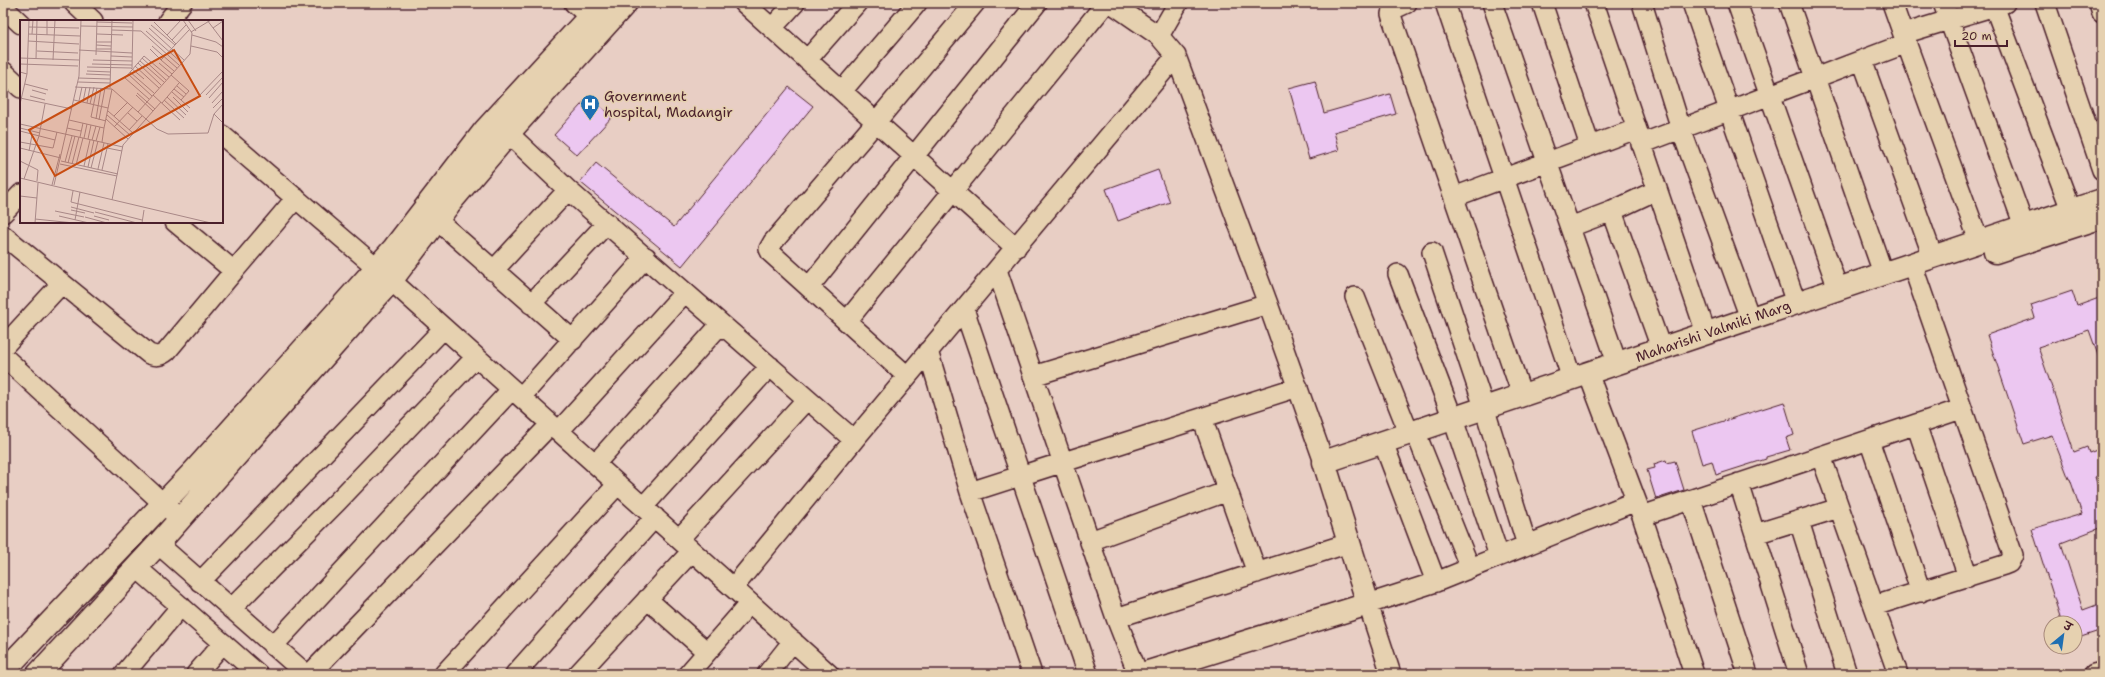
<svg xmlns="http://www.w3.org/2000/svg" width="2105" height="677" viewBox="0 0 2105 677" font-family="'Shantell Sans','Playpen Sans Deva',sans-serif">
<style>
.building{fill:#ecc7f1;stroke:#4a1f2b}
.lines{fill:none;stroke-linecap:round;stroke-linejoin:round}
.minor-casing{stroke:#4a1f2b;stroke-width:22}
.tertiary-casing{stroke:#4a1f2b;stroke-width:25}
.minor{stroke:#e6d1b0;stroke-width:19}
.tertiary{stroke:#e6d1b0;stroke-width:22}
.labels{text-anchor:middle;stroke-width:3;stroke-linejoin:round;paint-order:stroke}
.poi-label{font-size:14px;fill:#4a1f2b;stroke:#e6d1b0;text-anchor:start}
.street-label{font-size:14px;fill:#4a1f2b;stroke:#e6d1b0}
.inset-road{fill:none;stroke:#a98887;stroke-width:1}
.view{fill:#c84d12;fill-opacity:0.15;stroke:#c84d12;stroke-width:2}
.inset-edge{fill:none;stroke:#4a1f2b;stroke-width:2}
</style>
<rect width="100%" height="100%" fill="#e8cec4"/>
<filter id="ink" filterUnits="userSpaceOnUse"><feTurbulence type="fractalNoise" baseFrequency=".025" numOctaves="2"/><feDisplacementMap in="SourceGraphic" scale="8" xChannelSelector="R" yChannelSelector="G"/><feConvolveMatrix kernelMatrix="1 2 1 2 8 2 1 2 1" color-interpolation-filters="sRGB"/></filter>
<g filter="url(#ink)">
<!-- building -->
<path class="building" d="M1315,81L1324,113L1390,94L1396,114L1334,132L1339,150L1309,159L1289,88Z
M789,87L813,106L682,266L580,182L596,163L674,227Z
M589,96L612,117L577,155L554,135Z
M1158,170L1170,202L1118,221L1106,189Z
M2072,291L2077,306L2099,298L2102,307V361H2100L2089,330L2038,347L2074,452L2087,447L2089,453L2102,448V475L2095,477L2102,499V527L2061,543L2083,610L2102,603V630L2075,639V623H2062L2032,529L2082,514L2070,479H2069L2052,435L2024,444L1987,335L2035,318L2031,305Z
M1784,402L1794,435L1786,438L1790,450L1766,457V459L1716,475L1712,461L1702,464L1692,431Z
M1666,460L1667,463L1675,461L1684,490L1656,499L1647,470L1655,468L1654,464Z"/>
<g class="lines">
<defs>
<path id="minor" d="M74,3L93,21
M574,3L600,26
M744,3L1016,248
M1111,3L1159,36L1176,56L1268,304L1324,462
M1407,3L1394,9L1391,14L1393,21L1522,395
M1445,3L1572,379
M1492,3L1617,363
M1542,3L1590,146
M1594,3L1706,333
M1642,3L1681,129L1750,318
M1692,3L1796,303
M1737,3L1838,289
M1789,3L1883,273
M1892,3L1903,34L2005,3
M1943,3L2024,226
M1993,3L2071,210
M2045,3L2102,170
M2099,3L2102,13
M3,7L21,24
M168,21L182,3
M772,28L795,3
M1903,34L1979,241
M1159,36L1178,3
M807,60L857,3
M1862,60L1933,257
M3,71L21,88
M842,91L917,3
M509,134L568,190L854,440L733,588
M222,135L376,267L829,674
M1641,144L1907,43
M1454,197L1636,129
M1612,211L1661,348
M3,213L21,194
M437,220L573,340
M175,222L234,271L296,198
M1570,227L1612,211L1657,190
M3,235L149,354C157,357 161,356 167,351L234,271
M1432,252L1484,407L1527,545
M997,270L1116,618L1138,674
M493,271L568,190
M1398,274L1453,419L1499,556
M809,287L1037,3
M1355,297L1409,433
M531,304L607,223
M964,309L1088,674
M847,321L1106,3
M3,347L62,283
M928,351L970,492L1032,674
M3,356L180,519
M1588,373L1642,516L1694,674
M907,376L771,253L769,249L773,242L876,122L975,3
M1033,376L1268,304
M521,397L646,257
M1202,418L1257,573
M1916,424L1968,577
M559,431L685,292
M1415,431L1470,568
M854,440L1176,56
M1869,440L1921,592
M1383,442L1436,582
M1821,456L1898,674
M595,464L721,324
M1739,483L1799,674
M970,492L1298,387
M1691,500L1748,674
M643,507L770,366
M1642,516L1961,409
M1799,521L1847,674
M1755,534L1839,508
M679,539L807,399
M1090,541L1228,491
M158,544L306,674
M136,567L258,674
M200,582L444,328
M647,599L707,652
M1874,606L2004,565L2009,563L2013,555L1912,264
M231,609L337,502L476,357
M1116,618L1349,543
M273,646L512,389
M124,674L181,606
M196,674L223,643
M310,674L551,424
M444,674L618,484
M515,674L655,517
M578,674L692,551
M688,674L750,603
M767,674L793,641
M1391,674L1368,604L1436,582L1636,501
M2094,674L2102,672"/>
<path id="tertiary" d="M1995,252L2102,217
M3,672L193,472L394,248L485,130L602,3
M38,674L158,544L391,281L450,203L516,125L626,3
M1142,674L1368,604L1324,462L2102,200"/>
</defs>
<!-- minor casing -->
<use href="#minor" class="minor-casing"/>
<!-- tertiary casing -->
<use href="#tertiary" class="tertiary-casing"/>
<!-- minor -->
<use href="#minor" class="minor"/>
<!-- tertiary -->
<use href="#tertiary" class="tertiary"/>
</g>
</g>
<!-- icons -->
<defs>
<symbol id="hospital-pin" viewBox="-11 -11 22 30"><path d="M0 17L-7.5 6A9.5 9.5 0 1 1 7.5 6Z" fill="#1f6fb2" stroke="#e6d1b0"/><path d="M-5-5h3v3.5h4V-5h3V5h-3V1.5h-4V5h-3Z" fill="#fff"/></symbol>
</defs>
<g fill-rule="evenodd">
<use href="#hospital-pin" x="579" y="93" width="22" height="30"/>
</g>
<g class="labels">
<!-- poi labels -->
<g class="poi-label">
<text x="604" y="101">Government<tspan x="604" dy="16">hospital, Madangir</tspan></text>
</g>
<!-- street labels -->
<g class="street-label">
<text transform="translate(1713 331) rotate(-19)" y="5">Maharishi Valmiki Marg</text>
</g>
</g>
<!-- overview -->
<g transform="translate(20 20)">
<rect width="203" height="203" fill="#e8cec4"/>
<path class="inset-road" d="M168,0L176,11M187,0L203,21M77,2L112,3M134,2L156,24M131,5L155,25M61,6L113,7M9,7L59,8M129,8L164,40M193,8L203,1M92,10L121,11L159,45M126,11L162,43M171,12L191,0M8,14L60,16M12,14L13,0M77,14L103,15M27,15V0M147,15L161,0M172,15L196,22L203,27M152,20L166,5M8,21L59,24M76,22H92M76,25L91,26M132,26L157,48M171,26L197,32L203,38M76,29H91M130,29L141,40L169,10M59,30L112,33M17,31L58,33M76,35L77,0M91,36L112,37M0,38L59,40M122,38L146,60M16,39L17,0M33,40L35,0M73,40L112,41M141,40L154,51M120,41L144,62M118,43L141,65M139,43L152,54M0,44L58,46M72,44L112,45M115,46L139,68M67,47L111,48L124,59M112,48L113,0M67,51L91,52M0,52L7,54L0,84M110,52L134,73M7,54L9,0M66,54L90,55M108,54L132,76M151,55L169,71L161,80M58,58L90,59M58,62L90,63M5,64L28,70M157,66L166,74M55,67L92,69L126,99L103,125L92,180M77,68L71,97L86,101M90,68L92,0M154,69L164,77M12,70L26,74M152,72L170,88M117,73L135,89M116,75L133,91M133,75L160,100M186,75L203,57M10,76L25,80M147,77L166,95M153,77L168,92M178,77L203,51M0,78L52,89M189,78L203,62M129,79L105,58L124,36L149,57M54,80L88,88M144,80L164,98M59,81L62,67M63,82L66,67M141,82L126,99L137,109L148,114L188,113L194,94M67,83L70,67M142,83L159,63M192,83L203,71M70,84L74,67M203,84L194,94L203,103M193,88L203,78M88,91L113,113M118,92L170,34L172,13L163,0M108,93L117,101M87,95L110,115M94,96L108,82M76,99L81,68M86,99L108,119M49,100L84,108L82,122M79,100L85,68M0,104L103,127M94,107L113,87M0,108L20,113M47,108L61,111M84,108L92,69M109,110L122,96M0,111L35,120L37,112M60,117L63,103M64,118L67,104M68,119L71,105M72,120L76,106M76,121L80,107M0,122L33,128L35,120M0,128L41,138M87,128L102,131M9,131L12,115M0,141L18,150L17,161M41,141L98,154M45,142L52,116M48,143L55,116M40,144L97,156M52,144L59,117M56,145L63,118M64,146L70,120M68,147L74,120M71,148L78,121M78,149L84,123M82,150L88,124M0,158L191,203M4,159L19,116L25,84M32,165L40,134M34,165L59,56L61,0M53,171L51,182L122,200M0,176L17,178M51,187L74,193M51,190L65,193M35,191L64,197M75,192L117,203M39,196L69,203M74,196L89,200M65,197L87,203M15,199L54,203M55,200L60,172M15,203L18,163M122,203L124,190"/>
<path class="view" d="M154,30L180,76L35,156L9,110Z"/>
<rect width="203" height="203" class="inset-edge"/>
</g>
<!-- margin -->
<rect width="2105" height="677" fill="none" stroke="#e6d1b0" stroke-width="16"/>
<rect x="8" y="8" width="2089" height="661" fill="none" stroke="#4a1f2b" stroke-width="1.5" filter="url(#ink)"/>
<!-- north arrow -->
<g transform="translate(2063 635) rotate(29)"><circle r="19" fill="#e6d1b0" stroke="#a88a7b"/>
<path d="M0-3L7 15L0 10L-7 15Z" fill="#1f6fb2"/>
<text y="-6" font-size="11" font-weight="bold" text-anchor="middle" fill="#4a1f2b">उ</text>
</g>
<!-- scale -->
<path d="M1955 40v6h52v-6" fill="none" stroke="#4a1f2b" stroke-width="2"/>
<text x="1961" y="40" font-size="12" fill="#4a1f2b" stroke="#e6d1b0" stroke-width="3" paint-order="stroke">20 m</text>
</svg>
